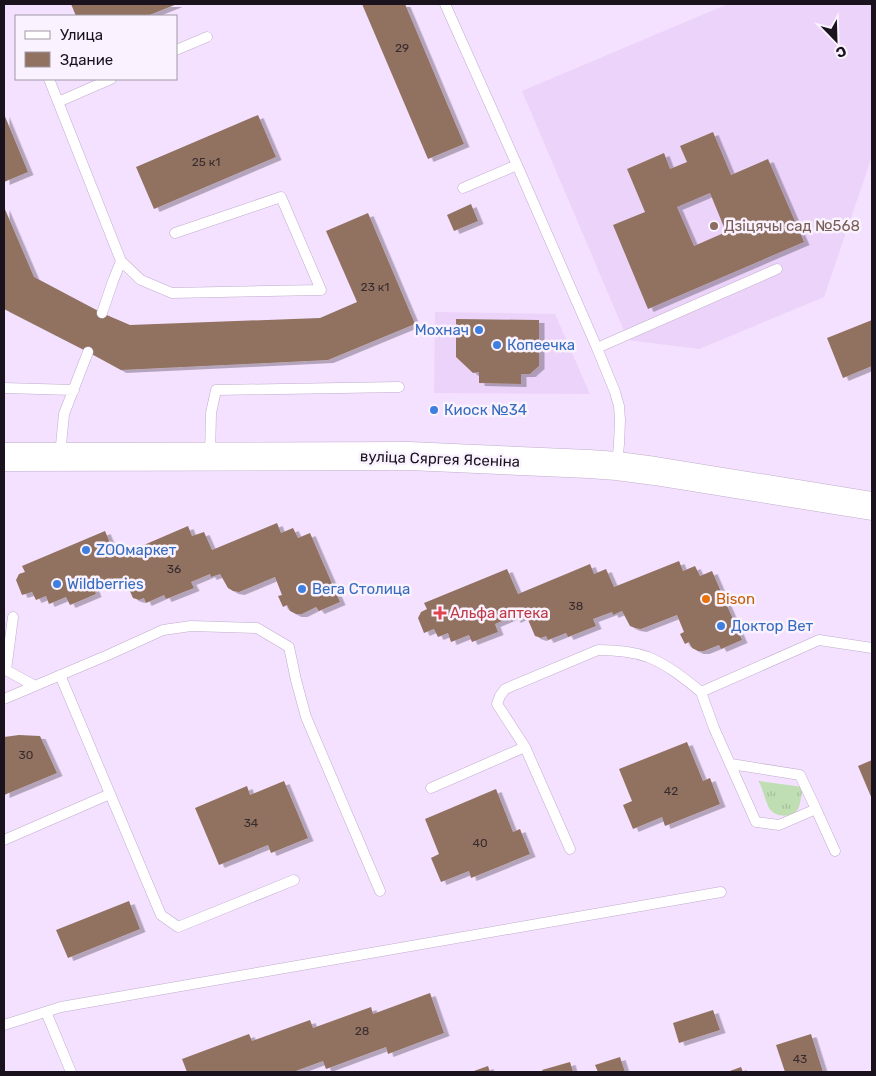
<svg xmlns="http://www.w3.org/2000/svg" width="876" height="1076" viewBox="0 0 876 1076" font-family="Rubik,sans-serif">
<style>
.built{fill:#ecd3f9}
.grass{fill:url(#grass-tufts)}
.building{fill:#917260;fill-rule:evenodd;filter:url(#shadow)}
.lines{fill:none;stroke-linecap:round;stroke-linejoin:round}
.service-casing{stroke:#c0accb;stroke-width:11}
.secondary-casing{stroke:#c0accb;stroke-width:29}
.service{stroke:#fff;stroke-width:10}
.secondary{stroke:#fff;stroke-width:28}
.education-dot{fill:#8d6e63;stroke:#faf2ff;stroke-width:2}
.shop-dot{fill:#3f7fe0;stroke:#faf2ff;stroke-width:2}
.food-dot{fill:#e8710a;stroke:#faf2ff;stroke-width:2}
.health-dot{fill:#e0444e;stroke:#faf2ff;stroke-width:2}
.labels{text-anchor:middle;stroke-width:5;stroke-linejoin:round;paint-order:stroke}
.number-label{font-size:12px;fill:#382b2e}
.education-label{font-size:15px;fill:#785e54;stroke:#faf2ff;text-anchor:start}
.shop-label{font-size:15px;fill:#366cbe;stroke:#faf2ff;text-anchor:start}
.street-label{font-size:15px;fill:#1a131e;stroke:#faf2ff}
.food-label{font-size:15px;fill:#c56008;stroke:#faf2ff;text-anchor:start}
.health-label{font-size:15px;fill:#be3a42;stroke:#faf2ff;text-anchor:start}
</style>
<defs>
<pattern id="grass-tufts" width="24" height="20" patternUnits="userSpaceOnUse" patternTransform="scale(1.25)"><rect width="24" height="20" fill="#bfdfb3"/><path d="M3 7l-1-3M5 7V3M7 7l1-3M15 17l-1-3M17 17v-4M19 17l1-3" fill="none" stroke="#a4be9a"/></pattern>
<filter id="shadow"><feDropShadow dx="5.5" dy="3" stdDeviation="0" flood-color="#0004"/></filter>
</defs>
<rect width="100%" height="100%" fill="#f4e0ff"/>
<!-- built -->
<path class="built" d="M728,4H872V156L824,297L699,349L628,340L522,91Z
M435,312L555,314L590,394L434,393Z"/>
<!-- grass -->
<path class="grass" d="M759,781L803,787C801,793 801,801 799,807C794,819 775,818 769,808C765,800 763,790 759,781Z"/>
<!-- building -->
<path class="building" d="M71,4H177L147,16H76Z
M362,4H405L464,144L428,159Z
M4,114L28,172L4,182Z
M258,115L276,157L154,209L136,167Z
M713,132L731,175L768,159L804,242L648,309L613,225L645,212L627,169L664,153L670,169L687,162L680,146ZM710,193L726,232L694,246L677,207Z
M471,204L478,221L454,231L447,215Z
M4,207L34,277L102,313L130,325L320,318L357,302L326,231L368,213L415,324L328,360L121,370L88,352L4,309Z
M456,319L539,320V366L530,374H521V384L479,383V372L473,373L456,357Z
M872,320V366L843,378L827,338Z
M277,523L281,533L293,528L298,538L310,533L340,602L319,611L316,607L302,614H296L290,611L287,605L283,607L278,596L282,595L275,577L239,592L233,591L228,588L220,574L211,577L210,574L191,582L194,588L166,599L164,595L146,603L144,598L139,600L133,598L124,578L113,582L112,578L93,586L96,594L70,605L66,597L49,604L46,596L36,600L32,592L22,595L16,580L19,574L25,572L22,566L105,531L116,557L188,526L192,536L204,532L212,550Z
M679,561L683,571L695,566L700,576L712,571L742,640L721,649L719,645L704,651H698L692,648L689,642L685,644L680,634L684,632L677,615L641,629L635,628L630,626L622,611L613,615L612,612L593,619L596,626L568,637L566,633L548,640L546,636L541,638L535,636L526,615L515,620L514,616L495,624L498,632L472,642L469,635L451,642L448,633L438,637L434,629L424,633L418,618L421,612L427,609L424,603L507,569L518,594L590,564L594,574L606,569L614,587Z
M19,735L40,736L57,773L4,795V737Z
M687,742L703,781L710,778L720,804L665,826L662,817L633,829L623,805L632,801L619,769Z
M872,760V799L858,766Z
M284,781L308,838L271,853L268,845L219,865L195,808L247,786L250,795Z
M496,789L513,832L520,829L530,854L471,878L469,871L441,882L431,858L439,854L425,819Z
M129,901L140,929L68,958L56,930Z
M430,993L444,1033L388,1054L386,1047L326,1069L323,1061L293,1072H187L182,1059L249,1034L252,1041L310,1020L313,1028L371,1007L373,1014Z
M713,1010L720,1030L679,1043L673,1023Z
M811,1034L823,1072H785L776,1045Z
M620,1057L625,1072H598L595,1065Z
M570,1062L573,1072H543L542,1070Z
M488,1066L490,1072H471Z
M741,1067L743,1072H727Z"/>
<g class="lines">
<defs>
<path id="service" d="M445,4L517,165L597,348L615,392L619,406L620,420L619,444L617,465
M176,50L207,37
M49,79L121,261L113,281L102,313
M58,102L111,79
M463,188L517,165
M121,261L141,280L172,293L321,290L281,197L175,233
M597,348L777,269
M4,388L74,390
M60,456L64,414L88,352
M210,456L211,413L216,390L399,387
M13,617L6,670L35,686
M60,675L161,915L178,927L294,880
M701,692L714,728L756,822L779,825L816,809L835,851
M4,699L108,655L163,630L191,626L257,628L289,647L296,680L306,717L380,891
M731,764L800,775L816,809
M431,788L525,747
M4,840L110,794
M570,849L525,747L497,704L500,696L505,689L598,650C613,650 634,652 648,657C668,665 685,679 701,692L819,640L872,648
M46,1012L71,1072
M4,1025L61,1007L721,892"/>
<path id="secondary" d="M4,457L409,456L589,464L617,466L655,471L872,506"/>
</defs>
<!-- service casing -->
<use href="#service" class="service-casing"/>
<!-- secondary casing -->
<use href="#secondary" class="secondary-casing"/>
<!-- service -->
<use href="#service" class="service"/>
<!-- secondary -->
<use href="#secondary" class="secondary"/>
</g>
<!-- markers -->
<circle class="education-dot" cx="714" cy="226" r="5"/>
<g class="shop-dot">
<circle cx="479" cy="330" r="5"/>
<circle cx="497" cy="345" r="5"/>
<circle cx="434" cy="410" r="5"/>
<circle cx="86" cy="550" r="5"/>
<circle cx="57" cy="584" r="5"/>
<circle cx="302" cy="589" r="5"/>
<circle cx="721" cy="626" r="5"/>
</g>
<circle class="food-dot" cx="706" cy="599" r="5"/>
<path class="health-dot" d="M437.5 605.5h5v5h5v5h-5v5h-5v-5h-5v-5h5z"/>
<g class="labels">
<!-- number labels -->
<g class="number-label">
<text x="402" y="52">29</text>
<text x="206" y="166">25 к1</text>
<text x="375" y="291">23 к1</text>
<text x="174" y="573">36</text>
<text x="576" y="610">38</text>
<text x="26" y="759">30</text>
<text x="671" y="795">42</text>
<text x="251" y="827">34</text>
<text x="480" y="847">40</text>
<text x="362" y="1035">28</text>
<text x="800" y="1063">43</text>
</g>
<!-- education labels -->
<g class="education-label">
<text x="724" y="231">Дзіцячы сад №568</text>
</g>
<!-- shop labels -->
<g class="shop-label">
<text x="469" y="335" text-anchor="end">Мохнач</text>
<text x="507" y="350">Копеечка</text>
<text x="444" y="415">Киоск №34</text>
<text x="96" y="555">ZOOмаркет</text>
<text x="67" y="589">Wildberries</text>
<text x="312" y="594">Вега Столица</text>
<text x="731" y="631">Доктор Вет</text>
</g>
<!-- street labels -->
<g class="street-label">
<text transform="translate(440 459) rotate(2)" y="5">вуліца Сяргея Ясеніна</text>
</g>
<!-- food labels -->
<g class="food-label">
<text x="716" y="604">Bison</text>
</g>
<!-- health labels -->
<g class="health-label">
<text x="450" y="618">Альфа аптека</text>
</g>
</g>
<!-- border -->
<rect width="876" height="1076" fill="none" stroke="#1a131e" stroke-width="10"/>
<!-- legend -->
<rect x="15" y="15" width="162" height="65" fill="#faf2ff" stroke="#a099a5"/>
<rect x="25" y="31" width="25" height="8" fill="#ffffff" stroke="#a099a5"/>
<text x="60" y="40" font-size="15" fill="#1a131e">Улица</text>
<rect x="25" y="52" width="25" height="15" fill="#917260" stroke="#a099a5"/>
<text x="60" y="65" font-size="15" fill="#1a131e">Здание</text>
<!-- north arrow -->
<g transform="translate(836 40) rotate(157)" stroke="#faf2ff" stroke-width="4" paint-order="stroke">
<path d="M0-4L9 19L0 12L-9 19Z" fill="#1a131e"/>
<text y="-8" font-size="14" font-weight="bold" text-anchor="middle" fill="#1a131e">С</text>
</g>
</svg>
